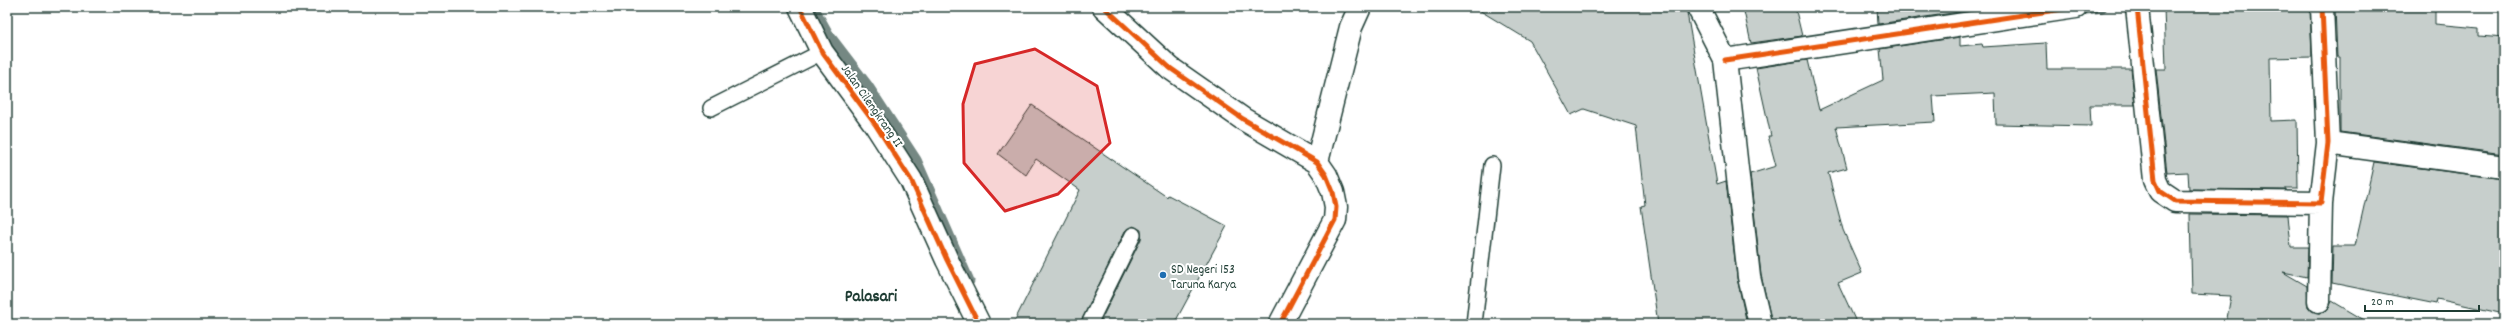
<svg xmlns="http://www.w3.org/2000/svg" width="2511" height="331" viewBox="0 0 2511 331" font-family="Dekko,sans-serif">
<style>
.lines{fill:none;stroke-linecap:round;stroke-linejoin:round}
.stream{stroke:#758883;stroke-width:11}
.building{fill:#c7cfcc;stroke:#1f3d34}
.lane-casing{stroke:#1f3d34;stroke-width:18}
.street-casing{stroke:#1f3d34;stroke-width:25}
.secondary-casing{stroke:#1f3d34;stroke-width:25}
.lane{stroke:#fff;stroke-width:15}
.street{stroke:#fff;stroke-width:22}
.secondary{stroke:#fff;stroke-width:22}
.cycleway-casing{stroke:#fff;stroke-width:8}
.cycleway{stroke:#e8590c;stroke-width:5}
.marked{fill:#d62828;fill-opacity:0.2;stroke:#d62828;stroke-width:3;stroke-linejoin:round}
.poi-dot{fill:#1f6fb2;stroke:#fff;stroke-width:1.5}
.labels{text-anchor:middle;stroke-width:4;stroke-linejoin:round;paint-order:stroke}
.street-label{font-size:13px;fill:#1f3d34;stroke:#fff}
.poi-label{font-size:13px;fill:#1f3d34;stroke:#fff;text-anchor:start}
.district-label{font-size:17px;font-weight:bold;fill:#1f3d34;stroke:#fff}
</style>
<rect width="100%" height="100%" fill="#fff"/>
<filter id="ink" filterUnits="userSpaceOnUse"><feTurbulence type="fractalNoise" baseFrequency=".025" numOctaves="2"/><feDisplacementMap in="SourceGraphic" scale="8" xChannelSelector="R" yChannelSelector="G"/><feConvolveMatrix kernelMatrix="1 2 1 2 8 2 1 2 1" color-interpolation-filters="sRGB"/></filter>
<g filter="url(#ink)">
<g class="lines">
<!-- stream -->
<path class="stream" d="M813,7L828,34L867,85L916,160L969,281
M2072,11L2102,7"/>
</g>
<!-- building -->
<path class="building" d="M1474,7H1686L1717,184L1726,181L1737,278L1747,324H1658L1641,206L1645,205L1636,126L1584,109L1571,115L1530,41Z
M1743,7H1795L1802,36L1751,43Z
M1877,7H1959V12L1878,24Z
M2164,7H2310L2312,57L2270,58L2271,121L2297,120L2298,188H2286V190L2189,189L2188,172L2167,173L2156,69H2166Z
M2335,7H2435V24L2479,28V36L2504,38V154L2340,132V57H2337Z
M1960,37V46L1982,44L1983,47L2046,43L2047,69H2131L2135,105H2090L2091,126L1996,124L1995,93L1933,96L1935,122L1836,127L1847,168L1828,173L1843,230L1862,273L1838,283L1857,324H1772L1761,275L1750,174L1776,166L1768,136H1771L1756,68L1807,60L1819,110L1883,80L1880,49Z
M1032,105L1167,197L1168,195L1227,226L1174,324H1099L1141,239V230L1133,226L1125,231L1080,324H1013L1080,190L1036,159L1026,175L998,154Z
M2374,162L2504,179V314L2437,299L2436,304L2332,283L2333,246H2355Z
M2190,214L2288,215L2291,247H2308L2307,277L2283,272L2307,286L2308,307L2318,313L2325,312L2329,308L2332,301L2371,324H2226L2231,296L2192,294Z"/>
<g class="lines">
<defs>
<path id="lane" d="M711,108L822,52
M1089,324L1133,235
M1474,324L1492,165"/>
<path id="street" d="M1104,7L1170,68L1243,119L1317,162L1326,175L1333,192L1336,207L1335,220L1280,324
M1698,7L1725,60L1749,277L1760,324
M2137,7L2155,180L2160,191L2175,201L2321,203L2328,143L2322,7
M1725,60L2076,7
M2328,143L2504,167
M1317,162L1351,27L1360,7
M2319,301L2321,203"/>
<path id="secondary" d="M800,7L822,52L875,124L911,180L947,260L979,324"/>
</defs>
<!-- lane casing -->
<use href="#lane" class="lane-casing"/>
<!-- street casing -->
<use href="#street" class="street-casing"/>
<!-- secondary casing -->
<use href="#secondary" class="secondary-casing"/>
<!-- lane -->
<use href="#lane" class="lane"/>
<!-- street -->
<use href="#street" class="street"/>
<!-- secondary -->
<use href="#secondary" class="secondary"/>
<defs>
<path id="cycleway" d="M800,7L822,52L875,124L911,180L947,260L979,324
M1104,7L1170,68L1243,119L1317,162L1326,175L1333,192L1336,207L1335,220L1280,324
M2137,7L2155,180L2160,191L2175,201L2321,203L2328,143L2322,7
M1725,60L2076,7"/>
</defs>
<!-- cycleway casing -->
<use href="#cycleway" class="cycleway-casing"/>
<!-- cycleway -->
<use href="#cycleway" class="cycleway"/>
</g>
</g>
<!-- marked area -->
<path class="marked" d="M1035,49L1097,86L1110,143L1058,194L1005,211L964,163L963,104L975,64Z"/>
<!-- markers -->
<circle class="poi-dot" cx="1163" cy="275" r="4"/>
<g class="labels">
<!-- street labels -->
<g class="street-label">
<text transform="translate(873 105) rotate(55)" y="5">Jalan Cilengkrang II</text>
</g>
<!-- poi labels -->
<g class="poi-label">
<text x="1171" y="273">SD Negeri 153<tspan x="1171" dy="15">Taruna Karya</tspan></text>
</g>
<!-- district labels -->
<g class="district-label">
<text x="871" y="301">Palasari</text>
</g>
</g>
<!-- margin -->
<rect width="2511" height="331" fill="none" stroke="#fff" stroke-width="24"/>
<rect x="12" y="12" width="2487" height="307" fill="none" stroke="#1f3d34" stroke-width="1.5" filter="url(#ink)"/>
<!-- scale -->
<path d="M2365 305v6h114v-6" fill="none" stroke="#1f3d34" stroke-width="2"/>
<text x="2371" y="305" font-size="12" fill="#1f3d34" stroke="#ffffff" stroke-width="3" paint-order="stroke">20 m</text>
</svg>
